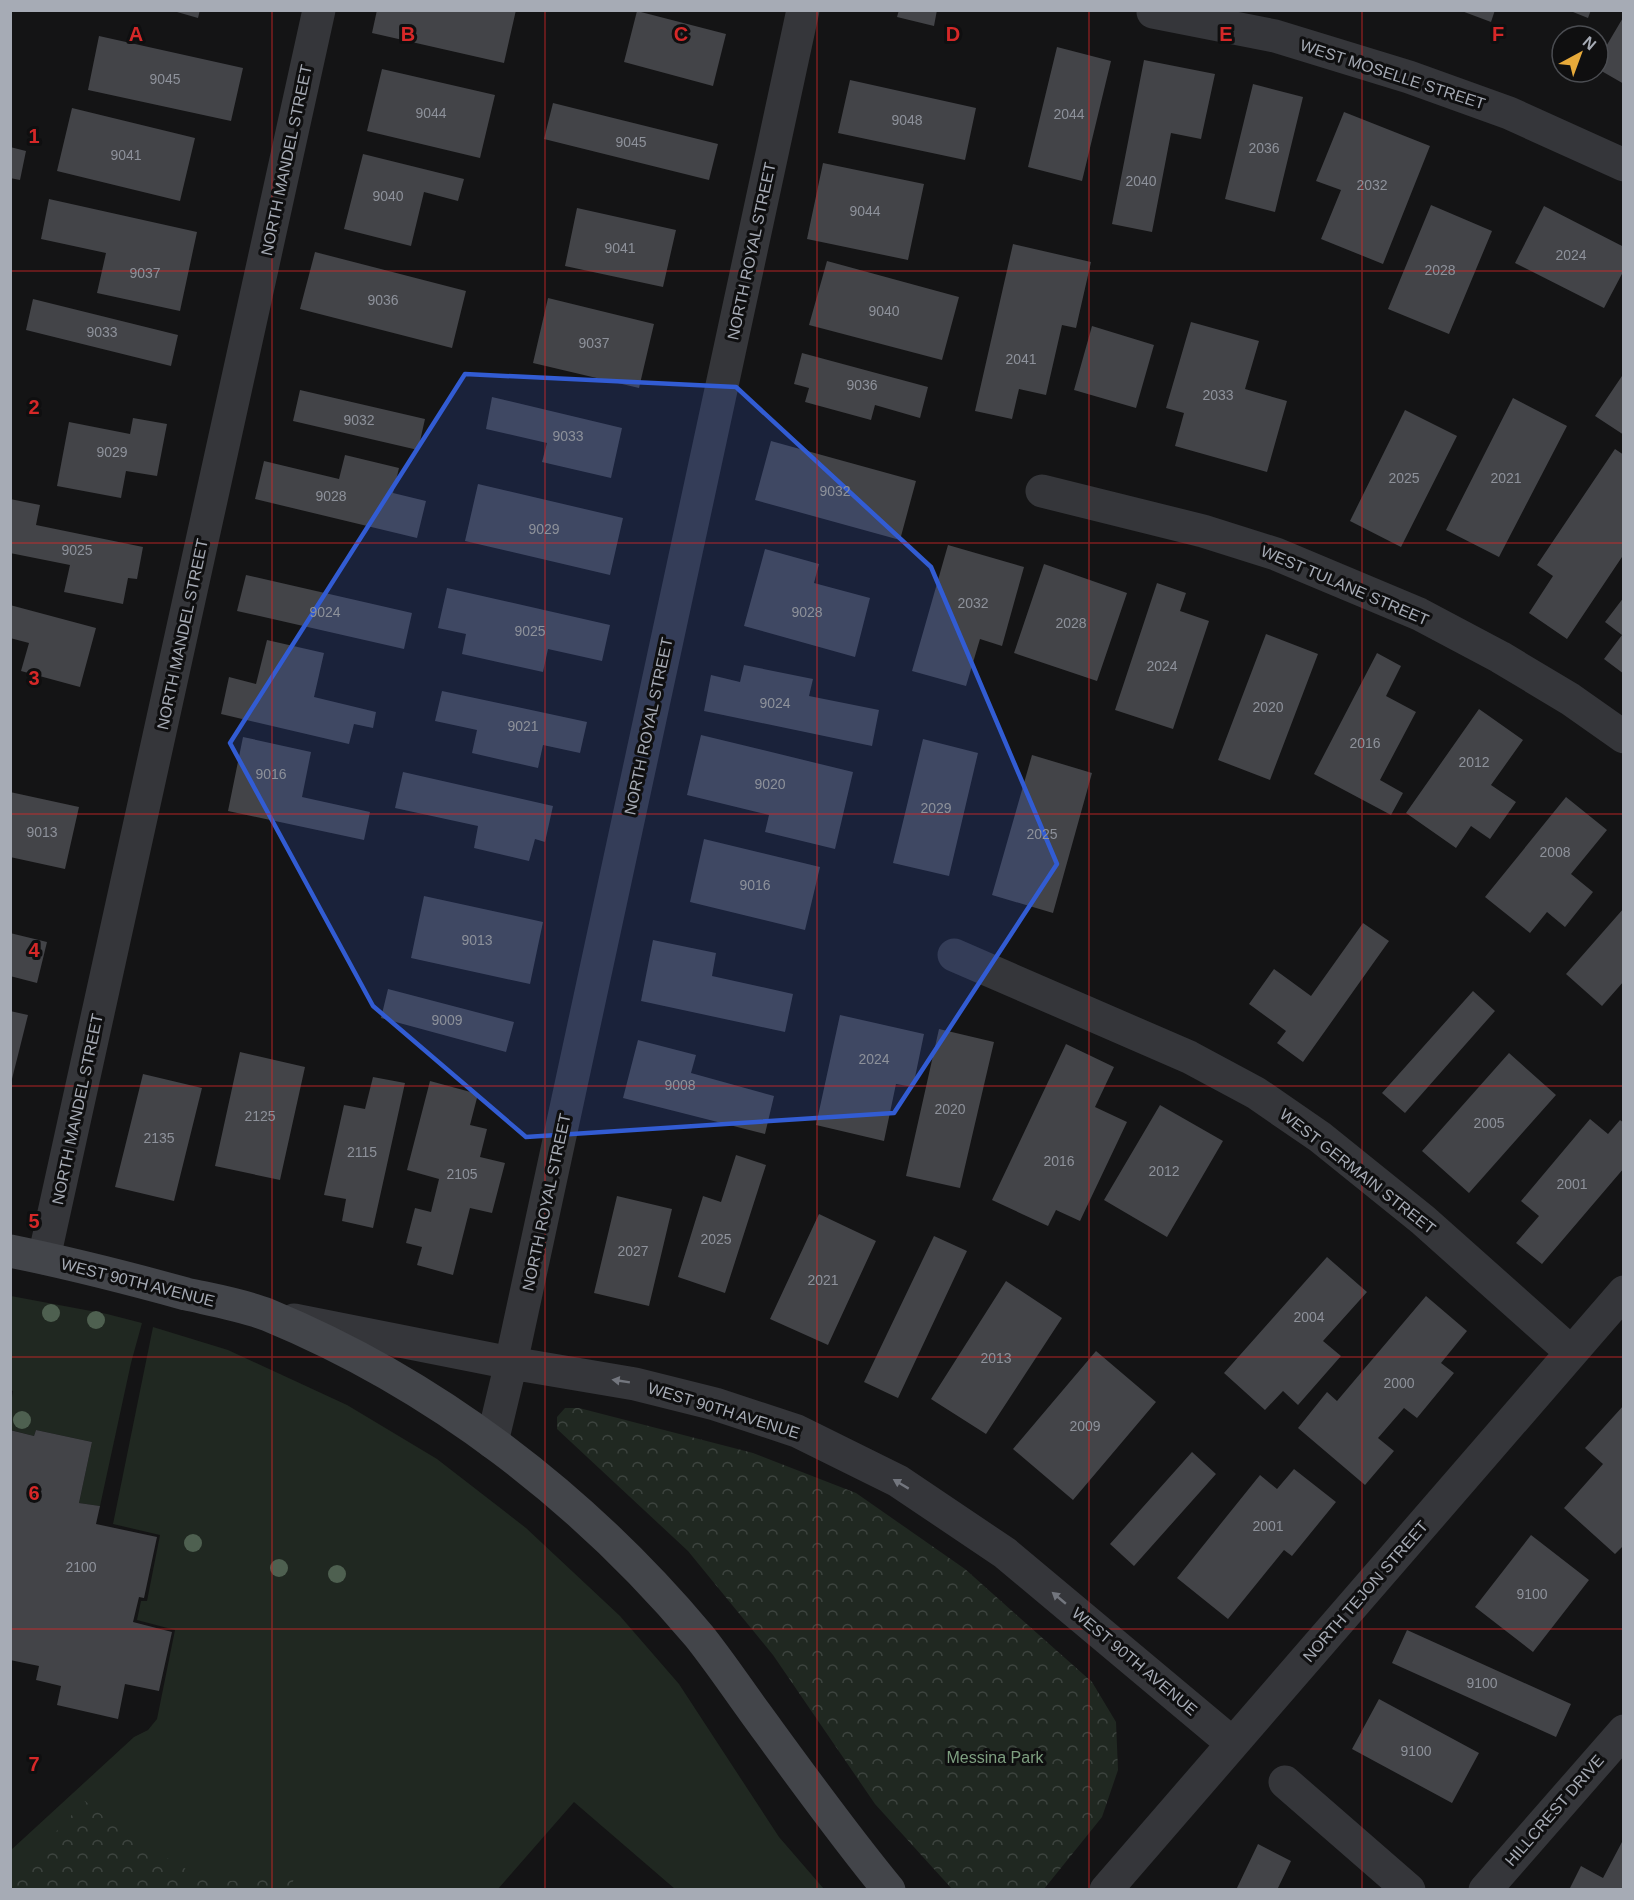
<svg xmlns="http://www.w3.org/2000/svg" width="1634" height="1900" viewBox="0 0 1634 1900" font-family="Arial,sans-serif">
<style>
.grass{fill:#202821}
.park{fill:url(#park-crowns)}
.building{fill:#434448}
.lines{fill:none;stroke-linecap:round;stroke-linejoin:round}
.street{stroke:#35363a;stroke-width:33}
.secondary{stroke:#43454a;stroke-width:33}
.tree{fill:#4e6050}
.oneway{fill:#73767e}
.marked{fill:#325cd3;fill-opacity:0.2;stroke:#325cd3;stroke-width:4.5;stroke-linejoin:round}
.grid{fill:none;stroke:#d62828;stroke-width:1.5;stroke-opacity:0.55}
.labels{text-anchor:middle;stroke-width:6;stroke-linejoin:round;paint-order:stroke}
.number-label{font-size:14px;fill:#8d919a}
.street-label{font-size:16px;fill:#a6abb5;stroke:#0f0f10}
.park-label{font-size:16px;fill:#7e9f80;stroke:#0f0f10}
.grid-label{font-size:20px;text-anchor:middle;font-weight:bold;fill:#d62828;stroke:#0f0f10;stroke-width:6;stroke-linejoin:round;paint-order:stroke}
</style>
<defs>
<pattern id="park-crowns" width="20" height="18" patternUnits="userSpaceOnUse" patternTransform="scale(1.5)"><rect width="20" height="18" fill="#202821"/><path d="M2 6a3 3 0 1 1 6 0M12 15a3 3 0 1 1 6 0" fill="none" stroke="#3d443f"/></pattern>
</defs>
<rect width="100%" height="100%" fill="#141415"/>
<!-- grass -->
<path class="grass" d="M11,1296L107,1314L142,1323L131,1363L100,1506L79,1503L92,1442L36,1430L34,1436L11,1430V1403L13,1391L10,1390Z
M153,1327L228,1350L347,1405L437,1459L526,1528L620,1616L679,1684L779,1837L824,1889H675L574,1802L498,1889L11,1890V1850L134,1737L148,1730L157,1719L175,1630L137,1620L141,1601H147L160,1535L113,1524Z"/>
<!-- park -->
<path class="park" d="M565,1408H579L753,1453L856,1493L965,1569L1092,1682L1116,1722L1118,1770L1102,1817L1044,1889H952L875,1804L773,1655L688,1551L557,1429V1417Z
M85,1801L124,1833L210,1883L296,1874L290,1889H11V1879Z"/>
<!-- building -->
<path class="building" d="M170,10H200L198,18Z
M377,10H516L504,63L372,33Z
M899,10H937L934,26L897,17Z
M1459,10H1495L1491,22Z
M1568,10H1591L1588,18Z
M637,11L726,34L713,86L624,62Z
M1624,16V84L1598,69V60Z
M99,36L243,68L231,121L88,90Z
M1057,47L1111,61L1082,181L1028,167Z
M1144,60L1215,74L1201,139L1171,133L1152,232L1112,224Z
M382,69L495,95L480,158L367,131Z
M850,80L976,108L965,160L838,133Z
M1253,84L1303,97L1275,212L1225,199Z
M553,103L718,144L709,180L544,139Z
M72,108L195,138L180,201L57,171Z
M1344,112L1430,146L1383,264L1321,239L1341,190L1316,181Z
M10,147L26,151L20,180L10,178Z
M363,154L464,179L458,201L424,192L411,246L344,229Z
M823,163L924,184L908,260L807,239Z
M49,199L197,232L180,311L97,293L106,253L41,239Z
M1431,205L1492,231L1449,334L1388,309Z
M1544,206L1624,247V270L1604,308L1515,263Z
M577,208L676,230L663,287L565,266Z
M1013,244L1091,262L1076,328L1062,325L1046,395L1019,389L1012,419L975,411Z
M315,252L466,291L452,348L300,309Z
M827,261L959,297L942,360L809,325Z
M548,298L654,324L639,388L533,363Z
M33,299L178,335L171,366L26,330Z
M1191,322L1259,341L1245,389L1287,401L1267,472L1175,446L1184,413L1166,408Z
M1092,326L1154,345L1136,408L1074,390Z
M802,353L928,387L920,418L875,405L871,420L805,402L809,388L794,384Z
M1624,373V435L1595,416Z
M300,390L425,419L418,450L293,421Z
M492,397L622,428L611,478L542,462L547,443L486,429Z
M1513,398L1567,426L1499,557L1446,530Z
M1405,410L1457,436L1401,547L1350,521Z
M133,418L167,424L157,476L126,471L121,498L57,486L69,422L130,434Z
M771,441L916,481L900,540L755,500Z
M1615,449L1624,455V554L1567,639L1529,613L1553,576L1537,565Z
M345,455L399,468L393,493L426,501L417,538L255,499L264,461L339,479Z
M478,484L623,518L610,575L465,541Z
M10,499L40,505L36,525L143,547L137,579L128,578L123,604L64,592L70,565L10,553Z
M948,545L1024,567L1002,646L980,639L966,686L912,671Z
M765,549L819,564L814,583L870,598L855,657L744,626Z
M1044,564L1127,593L1097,681L1014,653Z
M246,575L412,613L404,649L237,611Z
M1157,583L1186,593L1180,611L1209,621L1173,729L1115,710Z
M447,588L610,625L602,661L548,649L543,672L462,654L466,634L438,628Z
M1624,597V674L1604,659L1622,635L1605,622Z
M10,605L96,628L80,687L21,671L29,643L10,638Z
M1266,634L1318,654L1270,780L1218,760Z
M267,640L324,653L314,697L376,712L373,728L354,724L349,744L221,714L229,677L256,684Z
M1377,653L1401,666L1386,696L1416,712L1380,780L1403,793L1391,815L1314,774Z
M744,665L813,679L809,696L879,710L872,746L704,711L711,675L740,682Z
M442,691L587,722L580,753L543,745L538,768L472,753L477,730L435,721Z
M1479,709L1523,740L1491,785L1516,802L1490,839L1471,826L1456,848L1406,813Z
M701,735L853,772L835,849L765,832L769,815L687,795Z
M243,737L311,752L302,797L370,812L364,840L228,811Z
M923,739L978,753L949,876L893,863Z
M1032,755L1092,773L1053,913L992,895Z
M403,772L553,806L545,842L535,839L529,861L474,848L478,826L395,808Z
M10,792L79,807L65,869L10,857Z
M1566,797L1607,830L1571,874L1593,892L1565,927L1547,912L1530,933L1485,897Z
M704,839L820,867L805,930L690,902Z
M424,896L543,922L530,984L411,958Z
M1624,908V981L1602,1006L1566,974Z
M1363,923L1389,941L1303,1062L1277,1043L1286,1031L1249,1004L1274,969L1311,996Z
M10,933L47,942L37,983L10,976Z
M653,940L716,953L712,976L793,994L785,1032L641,1001Z
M388,989L514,1022L506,1052L381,1018Z
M1473,991L1495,1011L1405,1113L1382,1093Z
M10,1011L28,1015L11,1083H10Z
M840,1015L924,1034L913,1087L896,1084L884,1141L816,1125Z
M939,1029L994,1042L960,1188L906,1176Z
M638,1040L696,1055L691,1073L774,1096L765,1134L623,1098Z
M1066,1044L1114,1067L1095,1107L1127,1122L1080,1221L1056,1210L1048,1226L992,1200Z
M240,1052L305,1067L280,1180L215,1166Z
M1509,1053L1556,1095L1469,1193L1422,1151Z
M143,1074L202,1088L174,1201L115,1187Z
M373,1077L405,1083L373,1228L342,1221L346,1199L324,1195L344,1105L365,1109Z
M430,1081L478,1094L470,1125L487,1129L480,1157L505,1163L492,1213L470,1208L453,1275L417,1265L422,1247L406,1243L415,1208L431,1212L439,1179L407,1170Z
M1160,1105L1223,1141L1167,1237L1104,1200Z
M1590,1119L1608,1134L1620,1120L1624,1123V1168L1542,1264L1516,1243L1539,1216L1521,1201Z
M736,1155L766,1165L725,1293L678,1277L703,1196L721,1202Z
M617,1196L672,1209L649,1306L594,1293Z
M819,1214L876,1241L828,1345L770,1319Z
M934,1236L967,1251L898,1398L864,1382Z
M1327,1257L1367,1292L1323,1341L1341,1356L1298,1405L1283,1391L1265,1410L1224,1373Z
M1006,1281L1062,1318L986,1434L931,1399Z
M1426,1296L1467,1331L1441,1363L1454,1373L1417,1418L1404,1408L1378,1438L1394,1451L1365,1485L1298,1428L1327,1392L1337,1401Z
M1096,1351L1156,1402L1073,1500L1013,1449Z
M1624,1405V1545L1615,1554L1564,1508L1603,1464L1585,1448Z
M10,1430L34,1436L36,1430L92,1442L79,1503L100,1506L96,1524L157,1537L144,1598L139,1597L133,1622L172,1632L159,1691L125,1684L118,1719L57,1705L61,1686L36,1680L39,1666L10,1660Z
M1192,1452L1216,1474L1134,1566L1110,1544Z
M1294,1469L1336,1502L1292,1556L1284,1550L1228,1619L1177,1578L1260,1475L1277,1489Z
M1531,1535L1589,1580L1533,1652L1475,1607Z
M1407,1630L1571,1704L1556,1737L1392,1663Z
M1379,1699L1479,1753L1452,1803L1352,1749Z
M1622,1842L1624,1843V1890H1569L1581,1866L1603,1878Z
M1258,1844L1291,1861L1277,1890H1236Z"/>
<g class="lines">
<!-- street -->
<path class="street" d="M1153,12L1275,36L1409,77L1509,113L1624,165
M1042,491L1203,531L1276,554L1419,614L1500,657L1570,699L1624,737
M954,955L1189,1057L1256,1093L1320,1137L1423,1220L1571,1352
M44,1258L319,10
M294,1320L511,1363L635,1384L715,1404L797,1431L898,1481L1005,1553L1232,1743
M492,1442L511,1363L803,10
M1285,1782L1409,1890
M1106,1890L1624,1292
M1485,1890L1624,1731"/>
<!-- secondary -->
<path class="secondary" d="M10,1251C69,1263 128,1278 186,1294C213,1300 243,1305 268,1315C435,1384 583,1498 699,1636C719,1661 737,1688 756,1714C799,1773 842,1833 889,1890"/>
</g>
<!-- trees -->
<g class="tree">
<circle cx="51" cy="1313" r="9"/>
<circle cx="96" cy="1320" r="9"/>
<circle cx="22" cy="1420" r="9"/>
<circle cx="193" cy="1543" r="9"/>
<circle cx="279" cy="1568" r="9"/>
<circle cx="337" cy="1574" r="9"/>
</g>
<!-- one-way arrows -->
<defs><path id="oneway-solid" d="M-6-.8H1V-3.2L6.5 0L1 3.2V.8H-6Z" transform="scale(1.5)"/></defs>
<g class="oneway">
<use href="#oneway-solid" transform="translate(621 1381) rotate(-171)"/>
<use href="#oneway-solid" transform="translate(901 1484) rotate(-149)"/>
<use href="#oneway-solid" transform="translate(1059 1598) rotate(-140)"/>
</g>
<!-- marked area -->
<path class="marked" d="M465,374L736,387L931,567L1057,864L894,1113L526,1137L373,1006L230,743Z"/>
<!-- grid -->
<path class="grid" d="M272,10V1890M545,10V1890M817,10V1890M1089,10V1890M1362,10V1890M10,271H1624M10,543H1624M10,814H1624M10,1086H1624M10,1357H1624M10,1629H1624"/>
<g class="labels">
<!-- number labels -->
<g class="number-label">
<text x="165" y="84">9045</text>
<text x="431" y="118">9044</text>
<text x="1069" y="119">2044</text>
<text x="907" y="125">9048</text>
<text x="631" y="147">9045</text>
<text x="1264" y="153">2036</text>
<text x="126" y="160">9041</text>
<text x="1141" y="186">2040</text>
<text x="1372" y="190">2032</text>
<text x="388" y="201">9040</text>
<text x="865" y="216">9044</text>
<text x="620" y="253">9041</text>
<text x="1571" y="260">2024</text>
<text x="1440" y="275">2028</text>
<text x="145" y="278">9037</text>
<text x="383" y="305">9036</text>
<text x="884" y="316">9040</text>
<text x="102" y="337">9033</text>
<text x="594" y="348">9037</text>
<text x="1021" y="364">2041</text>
<text x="862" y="390">9036</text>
<text x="1218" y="400">2033</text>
<text x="359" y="425">9032</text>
<text x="568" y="441">9033</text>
<text x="112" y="457">9029</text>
<text x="1404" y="483">2025</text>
<text x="1506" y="483">2021</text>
<text x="835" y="496">9032</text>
<text x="331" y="501">9028</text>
<text x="544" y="534">9029</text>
<text x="77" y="555">9025</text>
<text x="973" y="608">2032</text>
<text x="325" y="617">9024</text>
<text x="807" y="617">9028</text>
<text x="1071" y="628">2028</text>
<text x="530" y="636">9025</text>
<text x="1162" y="671">2024</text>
<text x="775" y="708">9024</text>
<text x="1268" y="712">2020</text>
<text x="523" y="731">9021</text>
<text x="1365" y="748">2016</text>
<text x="1474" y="767">2012</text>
<text x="271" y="779">9016</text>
<text x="770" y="789">9020</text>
<text x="936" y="813">2029</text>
<text x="42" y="837">9013</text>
<text x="1042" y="839">2025</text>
<text x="1555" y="857">2008</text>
<text x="755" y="890">9016</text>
<text x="477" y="945">9013</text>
<text x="447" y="1025">9009</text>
<text x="874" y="1064">2024</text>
<text x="680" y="1090">9008</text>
<text x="950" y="1114">2020</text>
<text x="260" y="1121">2125</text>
<text x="1489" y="1128">2005</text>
<text x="159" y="1143">2135</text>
<text x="362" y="1157">2115</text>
<text x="1059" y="1166">2016</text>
<text x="1164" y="1176">2012</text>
<text x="462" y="1179">2105</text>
<text x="1572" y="1189">2001</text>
<text x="716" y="1244">2025</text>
<text x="633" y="1256">2027</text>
<text x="823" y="1285">2021</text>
<text x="1309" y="1322">2004</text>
<text x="996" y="1363">2013</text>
<text x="1399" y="1388">2000</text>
<text x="1085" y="1431">2009</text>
<text x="1268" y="1531">2001</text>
<text x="81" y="1572">2100</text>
<text x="1532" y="1599">9100</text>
<text x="1482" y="1688">9100</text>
<text x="1416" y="1756">9100</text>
</g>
<!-- street labels -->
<g class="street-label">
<text transform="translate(1393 74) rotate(18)" y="6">WEST MOSELLE STREET</text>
<text transform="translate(286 160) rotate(-78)" y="6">NORTH MANDEL STREET</text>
<text transform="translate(751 251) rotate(-78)" y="6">NORTH ROYAL STREET</text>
<text transform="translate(1345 585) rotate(23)" y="6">WEST TULANE STREET</text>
<text transform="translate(182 634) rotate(-78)" y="6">NORTH MANDEL STREET</text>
<text transform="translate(648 726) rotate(-78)" y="6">NORTH ROYAL STREET</text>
<text transform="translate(77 1109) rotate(-78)" y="6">NORTH MANDEL STREET</text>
<text transform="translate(1358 1171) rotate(38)" y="6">WEST GERMAIN STREET</text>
<text transform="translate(546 1202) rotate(-78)" y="6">NORTH ROYAL STREET</text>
<text transform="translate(138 1282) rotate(14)" y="6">WEST 90TH AVENUE</text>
<text transform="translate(724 1410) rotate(17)" y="6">WEST 90TH AVENUE</text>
<text transform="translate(1365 1591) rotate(-49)" y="6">NORTH TEJON STREET</text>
<text transform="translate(1135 1661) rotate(40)" y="6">WEST 90TH AVENUE</text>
<text transform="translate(1554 1810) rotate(-49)" y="6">HILLCREST DRIVE</text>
</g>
<!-- park labels -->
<g class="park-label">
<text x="995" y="1763">Messina Park</text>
</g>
</g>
<g class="grid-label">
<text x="136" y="41">A</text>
<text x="408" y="41">B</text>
<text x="681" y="41">C</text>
<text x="953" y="41">D</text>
<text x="1226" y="41">E</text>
<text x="1498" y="41">F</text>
<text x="34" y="143">1</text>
<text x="34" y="414">2</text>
<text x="34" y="685">3</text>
<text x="34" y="957">4</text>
<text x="34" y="1228">5</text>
<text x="34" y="1500">6</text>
<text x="34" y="1771">7</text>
</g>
<!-- border -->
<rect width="1634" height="1900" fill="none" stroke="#a6abb5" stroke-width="24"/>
<!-- north arrow -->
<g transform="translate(1580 54) rotate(41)"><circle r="28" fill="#0f0f10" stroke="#4b4d52" stroke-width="1.5"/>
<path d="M0-4.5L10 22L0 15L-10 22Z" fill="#e7aa3a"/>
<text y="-9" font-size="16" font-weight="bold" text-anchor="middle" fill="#a6abb5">N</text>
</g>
</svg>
